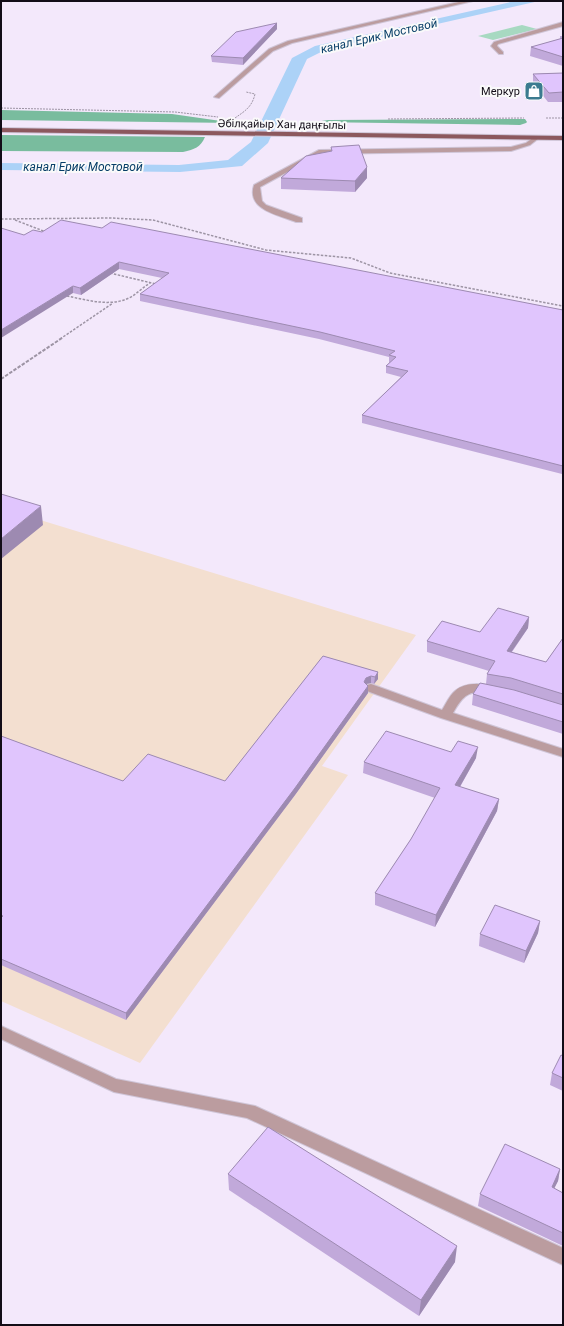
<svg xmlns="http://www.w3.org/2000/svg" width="564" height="1326" viewBox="0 0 564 1326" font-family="Roboto,sans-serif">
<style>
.commercial{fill:#f3dfd0}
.green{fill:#a7d9c1}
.forest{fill:#79bc9e}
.water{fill:#acd2f7}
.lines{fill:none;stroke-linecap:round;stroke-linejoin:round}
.lane-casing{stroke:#cfc5d7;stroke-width:2}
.street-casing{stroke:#cfc5d7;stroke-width:2}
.primary-casing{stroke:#cfc5d7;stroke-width:2}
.path-far2{stroke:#9d94a4;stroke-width:1;stroke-dasharray:2 1;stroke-linecap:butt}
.path-far1{stroke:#9d94a4;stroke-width:1.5;stroke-dasharray:2.5 1.5;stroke-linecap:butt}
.path{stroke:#9d94a4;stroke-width:2;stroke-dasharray:3.5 1.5;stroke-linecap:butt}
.lane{fill:#bb9c9f;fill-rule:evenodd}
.street{fill:#bb9c9f;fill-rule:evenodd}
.primary{fill:#8c585e;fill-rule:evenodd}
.wall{fill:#c1a9da}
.shaded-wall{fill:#9d8ab1}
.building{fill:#e0c5fd;stroke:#9d8ab1}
.labels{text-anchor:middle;stroke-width:4;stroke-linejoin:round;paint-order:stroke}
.far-poi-label{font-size:11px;fill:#120c17;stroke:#fafafa;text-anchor:end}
.far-street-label{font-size:11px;fill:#120c17;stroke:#fafafa}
.far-water-label{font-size:12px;font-style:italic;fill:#073e67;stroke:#fafafa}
</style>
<rect width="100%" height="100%" fill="#f3e8fb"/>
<!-- commercial -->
<path class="commercial" d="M1,508L416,635L322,766L348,775L140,1063L1,1001Z"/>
<!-- green -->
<path class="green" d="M522,25L537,29L493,40L478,36Z"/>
<!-- forest -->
<path class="forest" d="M1,110L172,114L235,123L1,120Z
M525,119L527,122L526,123L520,125L315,122L328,120Z
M1,135L205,137C200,148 195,149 183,152L1,151Z"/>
<!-- water -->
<path class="water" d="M515,1H539L327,49L307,59L268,143L242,166L180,172L1,170V163L179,165L228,160L251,142L292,58L315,46Z"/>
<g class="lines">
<defs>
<path id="lane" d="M563,22V26L498,44L497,46L503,52V54H499L491,46L494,42Z
M534,137L539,138L530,145L511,151L320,154L260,187L262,201L266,205L302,218V222H296C279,215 246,210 254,185L319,150L511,147L526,143Z
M371,684L442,710C446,704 449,696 455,691C466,681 484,684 497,687L499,690L497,693C493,694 489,693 485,692C467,690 461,699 453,713L563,749V757L441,718L367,691L365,688L367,685Z
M1,1026L116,1079L255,1106L563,1248V1265L247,1118L114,1092L1,1039Z"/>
<path id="street" d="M463,1H473L292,43L273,51L219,98L214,97L269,49L288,41Z"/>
<path id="primary" d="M1,128L563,136V140L1,132Z"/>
</defs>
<!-- lane casing -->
<use href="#lane" class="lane-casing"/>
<!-- street casing -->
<use href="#street" class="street-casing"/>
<!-- primary casing -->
<use href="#primary" class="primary-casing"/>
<!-- path-far2 -->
<path class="path-far2" d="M1,108L175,112L218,117
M235,118C245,111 252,107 255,94L246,92
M546,118H563
M388,119L524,118"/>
<!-- path-far1 -->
<path class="path-far1" d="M1,219L111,218L153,220L266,250L351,258L390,273L563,306
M15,220L46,232
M110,273L156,284
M67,296C87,300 110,307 129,298C137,294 143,287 150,283
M60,339L113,303"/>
<!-- path -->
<path class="path" d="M1,379L62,338"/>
<!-- lane -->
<use href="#lane" class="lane"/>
<!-- street -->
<use href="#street" class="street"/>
<!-- primary -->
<use href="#primary" class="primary"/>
</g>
<!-- wall -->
<path class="wall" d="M277,23V29L243,65L212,62L211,56Z
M560,36H563V66L530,56L531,47L560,39Z
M563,73V102H548L533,83V74Z
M331,147L367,178L355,192L281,189V178L331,151Z
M102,228L563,310V472L562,474L362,423V415L401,377L386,373V366L389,363V357L319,339L140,301V294L162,278L119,269L81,295L73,293L24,235L42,232Z
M529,617L528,628L512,652L546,662L563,638V734L472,705L473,694L486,684L487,674L489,671L427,652V641L480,632Z
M323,656L378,672V679L374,684L371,683L366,684L368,686V693L295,795L126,1020L1,965V736L123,781H225Z
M451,752L476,758L460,787L499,799L497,811L435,927L375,905V893L411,839L435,798L363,773L364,762Z
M540,921L538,933L524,963L479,946L480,934Z
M563,1056V1091L550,1085L552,1073Z
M560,1169L558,1181L554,1188L563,1193V1246L478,1206L480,1194Z
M228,1174L455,1262L419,1316L229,1190Z"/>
<!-- shaded-wall -->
<path class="shaded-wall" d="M277,23V29L243,65V58Z
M367,167V178L355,192V181Z
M119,262V269L81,295L80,288Z
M73,286V293L1,338V330Z
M563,466V472L562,474Z
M41,506L43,525L1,559V539Z
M529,617L528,628L505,661L507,651Z
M378,672V679L374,684L375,677Z
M371,676V683L366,684L364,682L366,678Z
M368,686V693L295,795L126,1020V1013Z
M478,747L476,758L454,797L455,785Z
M499,799L497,811L435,927L436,915Z
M540,921L538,933L524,963L526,951Z
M560,1169L558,1181L549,1199L552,1187Z
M457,1246L455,1262L419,1316L421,1300Z"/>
<!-- building -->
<path class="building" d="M277,23L243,58L211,56L236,32Z
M563,38V57L531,47Z
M563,73V92L549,93L533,74Z
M359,145L367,167L355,181L281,178L306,156L332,151L331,147Z
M61,220L102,228L111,222L563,310V466L362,415L408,371L386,366L396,357L389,355L395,351L320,332L140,294L169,273L119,262L80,288L73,286L1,330V228L24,235L33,230L42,232Z
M1,494L41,506L1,539Z
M498,608L529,617L507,651L546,662L563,638V694L511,678L487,674L495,661L427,641L442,621L480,632Z
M323,656L378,672L375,677L371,676L366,678L364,682L368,686L295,788L126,1013L1,959V918L3,916L1,915V736L123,781L148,754L225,781Z
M480,683L485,684L514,690L563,705V722L473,694Z
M386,731L451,752L458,741L478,747L455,785L499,799L436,915L375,893L411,839L440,788L364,762Z
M495,905L540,921L526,951L480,934Z
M561,1055L563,1056V1078L552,1073Z
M268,1127L457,1246L421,1300L228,1174Z
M505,1144L560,1169L552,1187L563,1193V1233L480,1194Z"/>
<!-- icons -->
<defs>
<symbol id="shop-square" viewBox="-11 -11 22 22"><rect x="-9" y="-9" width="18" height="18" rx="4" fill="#3b7b8f" stroke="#fafafa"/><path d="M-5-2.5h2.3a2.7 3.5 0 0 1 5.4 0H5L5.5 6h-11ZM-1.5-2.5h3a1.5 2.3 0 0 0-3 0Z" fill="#fff"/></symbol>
</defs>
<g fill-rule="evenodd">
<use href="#shop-square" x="523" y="80" width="22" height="22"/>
</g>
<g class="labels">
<!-- far-poi labels -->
<g class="far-poi-label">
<text x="520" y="95">Меркур</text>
</g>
<!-- far-street labels -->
<g class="far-street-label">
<text transform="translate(282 124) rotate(1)" y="4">Әбілқайыр Хан даңғылы</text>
</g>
<!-- far-water labels -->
<g class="far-water-label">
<text transform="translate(379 36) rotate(-13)" y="4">канал Ерик Мостовой</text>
<text x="83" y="171">канал Ерик Мостовой</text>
</g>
</g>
<!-- border -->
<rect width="564" height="1326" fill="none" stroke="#120c17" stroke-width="4"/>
</svg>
